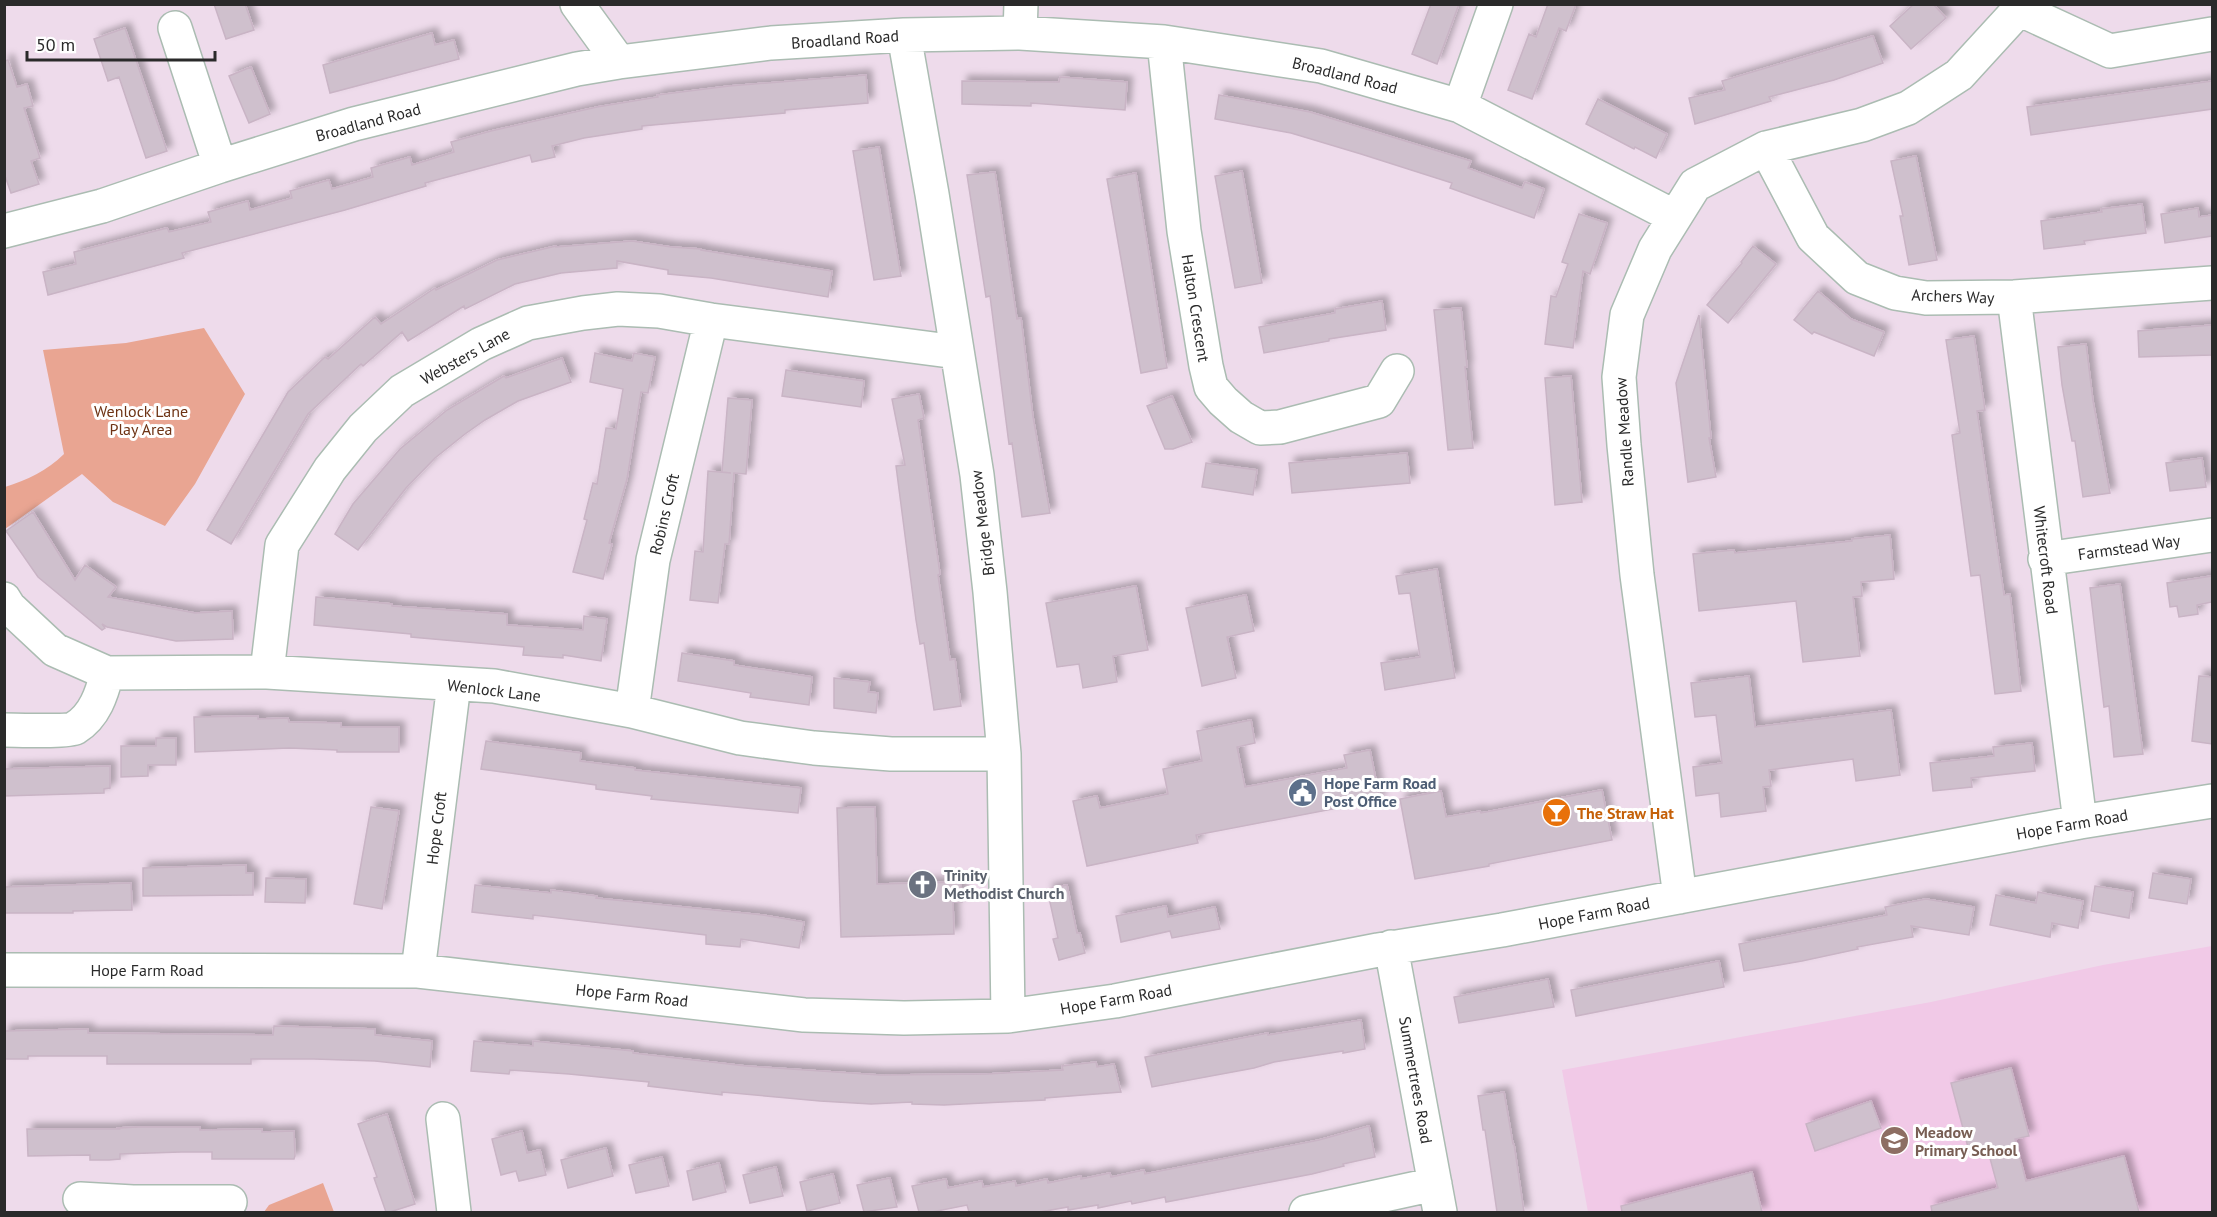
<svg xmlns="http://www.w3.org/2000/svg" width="2217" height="1217" viewBox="0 0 2217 1217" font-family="'PT Sans',sans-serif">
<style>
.education{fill:#f1c9e7}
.green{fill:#e9a592}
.building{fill:#cfc0cd;stroke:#c9b4c5;stroke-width:1.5;filter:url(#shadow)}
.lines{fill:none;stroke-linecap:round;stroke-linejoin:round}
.minor-casing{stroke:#abbcb2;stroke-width:36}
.minor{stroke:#fff;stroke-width:33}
.labels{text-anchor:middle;stroke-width:6;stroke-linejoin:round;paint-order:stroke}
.street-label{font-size:16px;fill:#2a2a2a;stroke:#fff}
.park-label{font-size:16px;fill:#6e3314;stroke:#fff}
.service-label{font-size:16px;font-weight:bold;fill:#4e5e75;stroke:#fff;text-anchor:start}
.food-label{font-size:16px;font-weight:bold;fill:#c56008;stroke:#fff;text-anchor:start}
.worship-label{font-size:16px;font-weight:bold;fill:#5b616d;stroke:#fff;text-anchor:start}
.education-label{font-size:16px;font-weight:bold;fill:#785e54;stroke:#fff;text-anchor:start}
</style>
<defs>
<filter id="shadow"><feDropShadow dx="5.5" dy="-5.5" stdDeviation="3" flood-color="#0004"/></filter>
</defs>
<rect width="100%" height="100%" fill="#eedbeb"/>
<!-- education -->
<path class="education" d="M2212,946V1212H1588L1562,1070L1931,1002L2103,965Z"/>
<!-- green -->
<path class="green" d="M204,328L245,394L195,484L165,526L113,502L82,474L5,529V487C27,480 47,471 64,454L43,350L126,343Z
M323,1183L334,1212H264L269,1205Z"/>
<!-- building -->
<path class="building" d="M214,4H245L254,30L226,39Z
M1431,4H1459L1437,64L1412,54Z
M1548,4H1576L1566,31L1559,28L1532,99L1508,90L1529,34L1536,37Z
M1914,4H1933L1946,18L1911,49L1890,26Z
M125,28L167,151L146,158L119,77L108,81L94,39Z
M432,33L435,45L454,40L459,59L330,93L323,65Z
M1873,36L1883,63L1834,80L1769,97L1771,101L1695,124L1689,98L1725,90L1722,81Z
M8,60L17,87L27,84L33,106L24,108L40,158L31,161L39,184L11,193L4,173V61Z
M251,67L270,114L249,123L229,76Z
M866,75L868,103L785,110V113L642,126V129L584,138L552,146L555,157L532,162L530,155L481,168L425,183L426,186L345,210L182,253L184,258L48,295L43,272L76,264L74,252L167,228L169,232L211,222L208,212L248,201L250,210L292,198L290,191L329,180L332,189L373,177L371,168L410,157L412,165L454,152L451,142L491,131L597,107L658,97L657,95L729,86Z
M1060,77L1127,82L1125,110L1031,103V106L962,104V81L1059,82Z
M2212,81V109L2031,135L2027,107Z
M1219,95L1310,112L1471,161L1468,168L1522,188L1525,182L1544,189L1534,218L1450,188L1452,183L1361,154L1291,133L1215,119Z
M1598,99L1667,134L1656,158L1635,147L1634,149L1586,124Z
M879,147L901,276L874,280L853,151Z
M1916,156L1937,260L1909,265L1900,216H1903L1891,161Z
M1242,171L1262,283L1235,288L1215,176Z
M995,172L1017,319L1021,318L1033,417L1050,513L1022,517L1012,443L1009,444L990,296L986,297L967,175Z
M1136,173L1167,368L1141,373L1107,179Z
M2142,204L2146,233L2084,241L2085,244L2044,249L2041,221L2102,212L2101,209Z
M2198,208L2199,217L2212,215V236L2165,243L2161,214Z
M1579,214L1607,223L1590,274L1583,271L1573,348L1545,344L1551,296L1556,297L1568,264L1562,262Z
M632,241L671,247L701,249V250L832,271L828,297L711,278L668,274V270L617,261V268L561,273L515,284L465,309L464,306L408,341L402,332L363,366L361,364L308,414L231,544L207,530L288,392L325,357L328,359L375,317L381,324L435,288L436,290L497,260L556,246V247Z
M1753,246L1776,264L1728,323L1707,305L1742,263L1741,262Z
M1818,291L1851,319L1884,332L1874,356L1814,332L1812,334L1794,320Z
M1382,301L1386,330L1329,339V341L1264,353L1259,327L1335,313V309Z
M1461,308L1467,367H1465L1473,448L1448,450L1434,310Z
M1699,315L1711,438H1709L1716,477L1688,482L1676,383Z
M2212,325V355L2139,357L2138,331Z
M1974,336L1985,410L1977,411L2004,595L2010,594L2021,691L1995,694L1980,575L1971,576L1952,435L1960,433L1946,340Z
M2086,344L2093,401L2110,493L2083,497L2075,441H2072L2062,385L2058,347Z
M595,353L632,361L634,353L655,357L648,393L641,392L627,479L609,543L612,544L603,579L573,572L587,520L584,519L593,483L597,484L606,428L616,429L623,389L590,382Z
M562,358L571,382L518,401L485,420L465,434L435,458L406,488L358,550L335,534L353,504L400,449L447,410L504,376L506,378Z
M786,370L864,381L861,407L782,396Z
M1571,376L1582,502L1555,505L1545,378Z
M919,394L924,418L918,420L940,574L938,575L950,660L955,659L961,706L934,710L924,643L920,644L916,620L896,466L905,465L892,399Z
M1172,396L1192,442L1173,449H1165L1147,406Z
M728,398L752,400L746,474L734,473L729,544H725L718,603L690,600L695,551L703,552L708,471L731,473L722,472Z
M1407,453L1410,483L1292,493L1289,463Z
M2202,458L2206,487L2170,491L2166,463Z
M1206,463L1257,470L1253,495L1202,487Z
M33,512L75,580L85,565L116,587L108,597L195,613L232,611L233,639L176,641L107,627L102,624L105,628L102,630L38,577L6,531Z
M1890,535L1894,579L1861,582L1862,596L1853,597L1860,656L1803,662L1796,601L1699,611L1693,554L1734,550L1735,553L1852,541V539Z
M1437,569L1455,678L1385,690L1381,663L1420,657L1410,593L1399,594L1396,576Z
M2212,576V602L2197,605L2198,614L2179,617L2177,606L2170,607L2167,583Z
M2120,584L2143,754L2114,757L2109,706L2104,707L2090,588Z
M1136,586L1148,650L1113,656L1117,682L1083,688L1079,664L1057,667L1046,603Z
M1246,595L1254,631L1227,637L1236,678L1202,686L1186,608Z
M316,597L392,604V606L507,614V625L583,630L584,616L607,619L601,661L563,655V658L523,655L524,647L411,637V634L314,625Z
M682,653L734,661V665L812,677L809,705L750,697L751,693L678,681Z
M1749,676L1755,727L1891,710L1900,775L1856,781L1853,759L1769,770L1771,786L1763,787L1766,811L1721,817L1719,793L1696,796L1693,767L1722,763L1716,715L1695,717L1691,683Z
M2199,676L2212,677V744L2192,741Z
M834,678L870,682L868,692L878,693L876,713L834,708Z
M258,716V719L288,718L289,722L341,723V727H399V752H337V750L289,748L195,752L194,717Z
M1251,720L1255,743L1237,747L1245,787L1347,768L1344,755L1370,750L1380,800L1196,835L1198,843L1087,866L1073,801L1097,796L1100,808L1168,794L1163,769L1202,761L1197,731Z
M156,738H176V765H148V776L121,777V746H156Z
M486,741L581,753L580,761L635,768V770L801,788L798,813L651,799L652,796L596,789V785L481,769Z
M2032,743L2035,771L1971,778L1972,787L1933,791L1930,763L1994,756L1993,747Z
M110,766V788L104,789V793L4,796V769Z
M1602,790L1612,840L1489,864V866L1415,879L1400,799L1441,791L1446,817L1480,811L1481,813Z
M371,807L399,811L382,909L354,904Z
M875,807L877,884L961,882L962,902H953L954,934L841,937L837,808Z
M246,865V873H253V895L143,896V868Z
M2153,873L2191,879L2187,904L2149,898Z
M266,878L306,879L305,903L265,902Z
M131,883L132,910L73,911V913H4V887Z
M475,885L551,893V890L597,896L596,898L763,915L804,922L799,948L741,939L740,947L706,944V935L533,915V919L472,912Z
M1067,885L1077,933H1080L1085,953L1059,960L1053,939L1058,938L1047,889Z
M2095,886L2133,892L2129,918L2091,911Z
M2038,892L2083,901L2078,928L2052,923L2050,937L1990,925L1996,895L2036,903Z
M1926,899L1974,907L1969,935L1911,926L1913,937L1857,947L1858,949L1802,961L1744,971L1739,944L1887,915L1885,907Z
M1166,906L1168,917L1215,907L1220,929L1172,938L1170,931L1121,942L1116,916Z
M1719,961L1724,987L1576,1016L1571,990Z
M1548,979L1554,1007L1459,1023L1454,997Z
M1361,1020L1365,1049L1343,1053V1051L1274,1062L1254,1068L1152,1087L1145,1057L1268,1033V1035Z
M274,1026L375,1029V1035L432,1041L430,1067L375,1061L314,1059H251V1064H107V1056H28V1059H4V1031L88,1029V1033L273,1035Z
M474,1041L533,1046V1041L633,1051V1053L746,1066L880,1075L987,1074L1063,1070L1062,1066L1096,1062L1097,1067L1114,1064L1121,1092L1045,1098V1100L944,1105L912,1104V1102L871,1104L820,1101L722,1092V1095L648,1086L649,1082L569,1074L510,1070L509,1074L471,1071Z
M2011,1068L2029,1136L2015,1139L2026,1181L2124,1156L2139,1212H1932L1931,1206L1998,1188L1987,1147L1969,1151L1951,1083Z
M1504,1092L1513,1144H1514L1524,1212H1497L1485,1130H1483L1478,1096Z
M1871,1101L1881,1128L1815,1151L1806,1124Z
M387,1114L415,1204L390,1212H386L374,1178L377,1177L358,1124Z
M1369,1126L1375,1157L1343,1164L1344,1166L1312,1174L1166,1202L1165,1197L1132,1204L1131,1201L1098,1208V1205L1068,1210V1207L1040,1212H969L967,1205L932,1212H919L912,1186L946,1179L948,1188L982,1181L983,1187L1015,1181L1016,1186L1047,1179L1048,1183L1081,1176V1179L1110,1173L1111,1177L1144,1170L1145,1174L1319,1140Z
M138,1127H200V1130L262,1129V1132L294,1131L295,1156L294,1159H212V1152H181L120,1154V1159L109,1160H90V1155L28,1156L27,1129H119L118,1128Z
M522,1131L527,1153L540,1150L546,1175L519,1181L516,1171L501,1175L492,1139Z
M606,1148L613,1176L568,1188L561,1160Z
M662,1157L669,1186L636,1193L629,1165Z
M719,1163L726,1192L693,1200L687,1171Z
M776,1167L783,1196L750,1203L743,1175Z
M1752,1172L1762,1212H1622L1621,1206Z
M833,1174L840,1203L807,1211L800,1182Z
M890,1178L897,1207L864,1212L857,1185Z"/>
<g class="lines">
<defs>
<path id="minor" d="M577,4L619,62
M2021,10L2110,51L2212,34
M175,28L220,166
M1020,33L1021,4
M904,35L932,194L977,475L990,592L1004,754L1008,1016
M1164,42L1184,231L1206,366L1211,387L1223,401L1241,417L1260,428L1280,427L1379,401L1397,371
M1460,106L1496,4
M1766,148L1813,237L1857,278L1895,293L1926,298L2014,297L2212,283
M4,231L102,206L220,166L354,124L577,69L619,62L771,43L904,35L1020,33L1164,42L1321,66L1460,106L1675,217
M2014,297L2080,822
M2045,559L2212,535
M4,599L9,607L55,650L107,673L267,672L494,686L632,711L740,738L814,748L891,754H1004
M267,672L282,545L330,469L363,428L402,391L481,344L528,323L583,313L618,309L659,311L711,320L957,352
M632,711L653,560L711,320
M4,730C17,730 67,732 75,728C95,716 102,693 107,673
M1680,897L1637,575L1624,445L1619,377L1627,315L1655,249L1695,185L1766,148L1862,125L1908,108L1959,75L2024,4
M1391,947L1440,1212
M4,970L418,971L804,1015L904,1018L1008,1016L1115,1001L1378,950L1502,930L2080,822L2212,801
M418,971L454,684
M443,1119L454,1212
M80,1199L133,1202L134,1212
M133,1202H230
M1306,1212L1435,1184"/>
</defs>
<!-- minor casing -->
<use href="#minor" class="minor-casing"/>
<!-- minor -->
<use href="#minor" class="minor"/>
</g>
<!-- icons -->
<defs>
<symbol id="civic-disc" viewBox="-11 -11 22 22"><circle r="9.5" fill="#5c6f8a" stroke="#fff"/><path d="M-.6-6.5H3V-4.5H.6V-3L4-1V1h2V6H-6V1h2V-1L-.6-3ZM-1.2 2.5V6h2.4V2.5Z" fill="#fff"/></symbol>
<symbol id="bar-disc" viewBox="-11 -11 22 22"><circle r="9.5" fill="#e8710a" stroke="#fff"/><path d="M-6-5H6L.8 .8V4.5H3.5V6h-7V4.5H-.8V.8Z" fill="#fff"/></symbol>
<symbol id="church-disc" viewBox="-11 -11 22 22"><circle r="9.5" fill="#6b7280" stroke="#fff"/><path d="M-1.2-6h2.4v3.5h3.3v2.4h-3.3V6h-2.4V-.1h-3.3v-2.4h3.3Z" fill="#fff"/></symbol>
<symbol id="school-disc" viewBox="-11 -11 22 22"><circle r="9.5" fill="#8d6e63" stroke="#fff"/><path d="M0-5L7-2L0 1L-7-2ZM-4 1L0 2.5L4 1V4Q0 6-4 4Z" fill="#fff"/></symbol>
</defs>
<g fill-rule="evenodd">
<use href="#civic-disc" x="1286" y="776" width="33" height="33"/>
<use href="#bar-disc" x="1540" y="796" width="33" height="33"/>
<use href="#church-disc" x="906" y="868" width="33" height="33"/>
<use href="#school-disc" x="1878" y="1124" width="33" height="33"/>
</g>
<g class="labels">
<!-- street labels -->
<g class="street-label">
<text transform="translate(845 39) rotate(-4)" y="6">Broadland Road</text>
<text transform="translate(1345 75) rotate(14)" y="6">Broadland Road</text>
<text transform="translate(368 122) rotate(-15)" y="6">Broadland Road</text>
<text transform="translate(1953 296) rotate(2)" y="6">Archers Way</text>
<text transform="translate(1196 308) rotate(81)" y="6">Halton Crescent</text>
<text transform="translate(465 356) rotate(-29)" y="6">Websters Lane</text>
<text transform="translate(1624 432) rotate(-94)" y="6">Randle Meadow</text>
<text transform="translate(664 514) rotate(-77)" y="6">Robins Croft</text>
<text transform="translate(982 523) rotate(-97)" y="6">Bridge Meadow</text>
<text transform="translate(2129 547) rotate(-8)" y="6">Farmstead Way</text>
<text transform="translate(2046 560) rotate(83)" y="6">Whitecroft Road</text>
<text transform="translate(494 690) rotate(7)" y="6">Wenlock Lane</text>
<text transform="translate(2072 824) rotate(-10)" y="6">Hope Farm Road</text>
<text transform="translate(436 828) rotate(-83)" y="6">Hope Croft</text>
<text transform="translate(1594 913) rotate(-11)" y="6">Hope Farm Road</text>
<text x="147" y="976">Hope Farm Road</text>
<text transform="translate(632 995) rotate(6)" y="6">Hope Farm Road</text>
<text transform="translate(1116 999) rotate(-10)" y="6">Hope Farm Road</text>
<text transform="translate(1416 1080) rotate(80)" y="6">Summertrees Road</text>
</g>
<!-- park labels -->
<g class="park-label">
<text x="141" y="417">Wenlock Lane<tspan x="141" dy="18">Play Area</tspan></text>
</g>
<!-- service labels -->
<g class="service-label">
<text x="1324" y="789">Hope Farm Road<tspan x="1324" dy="18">Post Office</tspan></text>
</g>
<!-- food labels -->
<g class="food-label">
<text x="1577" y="819">The Straw Hat</text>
</g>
<!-- worship labels -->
<g class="worship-label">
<text x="944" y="881">Trinity<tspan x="944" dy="18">Methodist Church</tspan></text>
</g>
<!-- education labels -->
<g class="education-label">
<text x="1915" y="1138">Meadow<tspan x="1915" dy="18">Primary School</tspan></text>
</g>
</g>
<!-- border -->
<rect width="2217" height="1217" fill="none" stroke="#2a2a2a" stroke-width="12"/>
<!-- scale -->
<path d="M27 51v9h188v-9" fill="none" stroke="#2a2a2a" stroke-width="3"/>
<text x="36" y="51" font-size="18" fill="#2a2a2a" stroke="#ffffff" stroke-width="4.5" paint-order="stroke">50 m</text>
</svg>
